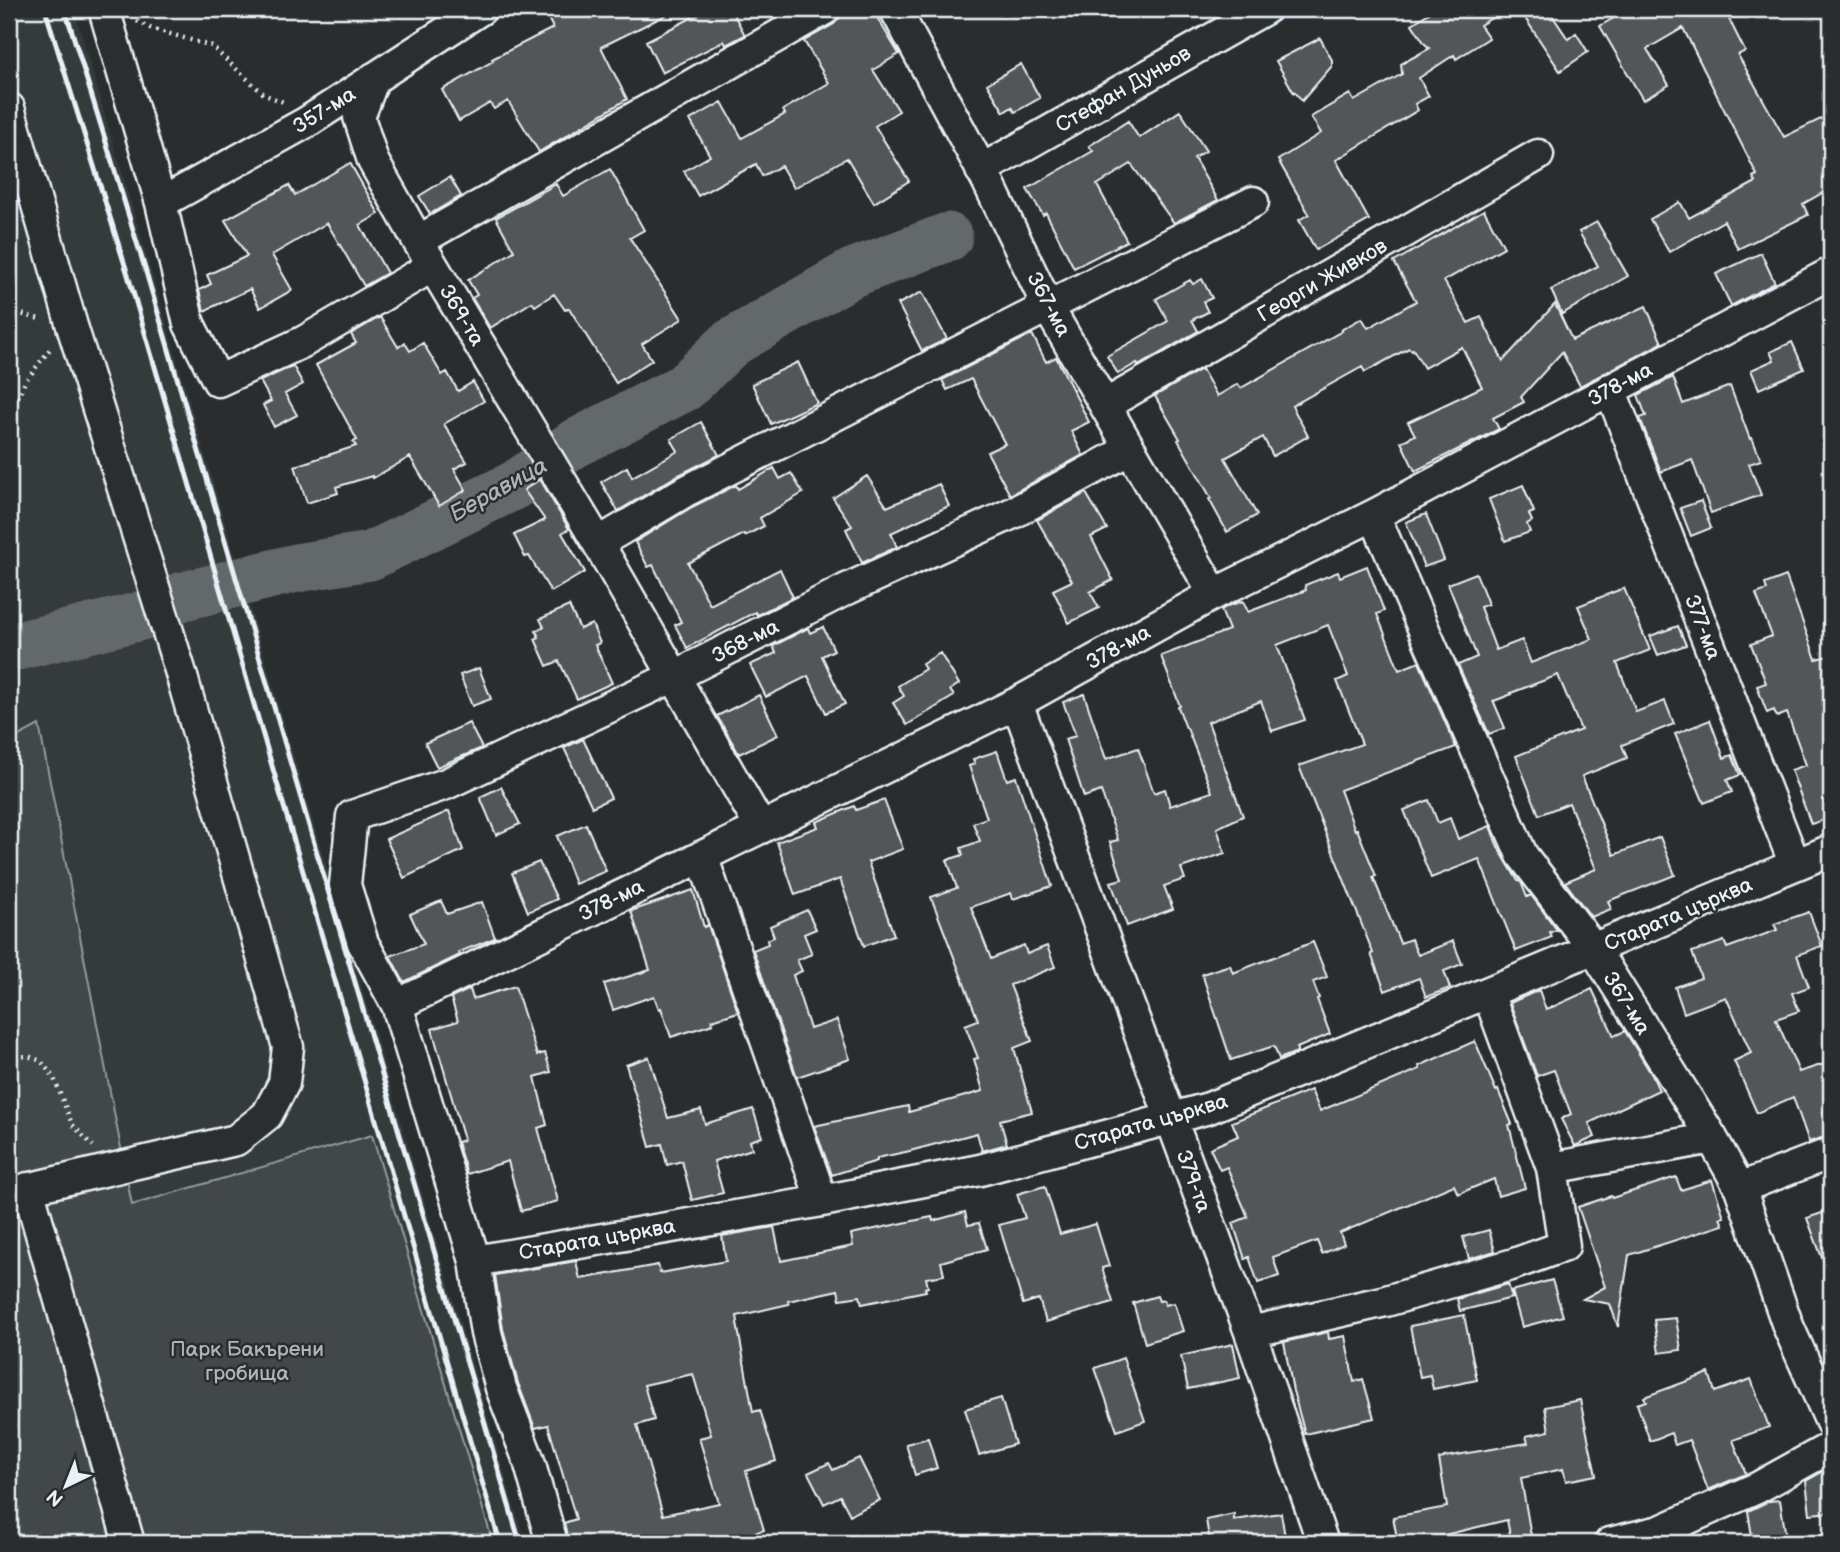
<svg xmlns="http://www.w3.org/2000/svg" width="1840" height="1552" viewBox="0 0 1840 1552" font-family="'Balsamiq Sans',sans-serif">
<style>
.built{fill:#363a3b}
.green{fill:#424648;stroke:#959ca0;stroke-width:2}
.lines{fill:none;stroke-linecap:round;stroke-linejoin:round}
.river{stroke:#63686b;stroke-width:49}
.building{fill:#535759;stroke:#e8f1f8;stroke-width:2;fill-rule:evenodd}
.minor-casing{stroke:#e8f1f8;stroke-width:35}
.path{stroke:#e8f1f8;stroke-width:4.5;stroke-dasharray:2 5;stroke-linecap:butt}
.minor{stroke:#2a2d2e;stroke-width:30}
.rail{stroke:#e8f1f8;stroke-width:5}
.labels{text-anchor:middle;stroke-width:5;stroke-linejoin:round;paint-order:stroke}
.street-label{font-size:21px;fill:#e8f1f8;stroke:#2a2d2e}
.park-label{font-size:21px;fill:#aeb5ba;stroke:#2a2d2e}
.water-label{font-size:23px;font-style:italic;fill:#acb3b9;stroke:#2a2d2e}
</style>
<rect width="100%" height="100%" fill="#2a2d2e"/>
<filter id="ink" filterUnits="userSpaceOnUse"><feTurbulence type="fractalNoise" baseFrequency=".0143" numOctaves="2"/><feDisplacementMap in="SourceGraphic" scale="14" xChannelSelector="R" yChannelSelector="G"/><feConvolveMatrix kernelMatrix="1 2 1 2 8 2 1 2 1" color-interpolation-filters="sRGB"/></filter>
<g filter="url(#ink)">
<!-- built -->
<path class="built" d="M9,9H74L525,1543H493L372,1135L132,1205L39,725L9,741Z"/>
<!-- green -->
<path class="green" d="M39,725L132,1205L372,1135L493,1543H9V741Z"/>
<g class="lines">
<!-- river -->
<path class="river" d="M9,648L141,616L180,597L296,568L370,556L515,485L574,444L685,387L731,343L852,273L948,237"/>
</g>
<!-- building -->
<path class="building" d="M557,9H678L601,47L627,99L539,152L508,101L494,109L490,103L459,121L442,90L493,61L492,59L553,28L546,14Z
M709,9H731L745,35L726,45L724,41L662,73L646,41Z
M842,9H872L899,54L873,70L899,111L875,126L909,181L874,203L847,158L794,188L781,166L762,176L756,164L698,196L684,171L710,156L690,120L722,102L742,138L785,114L783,110L829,83L804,41L834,24L840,17Z
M1435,9H1507L1480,25L1489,38L1456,59L1454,55L1419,78L1429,96L1415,104L1418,110L1336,160L1369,220L1316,250L1299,220L1309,214L1278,160L1321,133L1311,117L1350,94L1354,101L1402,74L1401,64L1430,48L1425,44L1412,24Z
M1519,9H1548L1568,39L1576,33L1588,52L1560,71Z
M1629,9H1724L1745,51L1738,55L1784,137L1831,114V188L1803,204L1808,215L1738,249L1724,221L1669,252L1650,219L1680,202L1689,218L1756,182L1753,177L1757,175L1683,28L1647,49L1669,85L1643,100L1600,26Z
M1320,38L1332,60V66L1302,101L1295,92L1294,93L1276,61Z
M1021,64L1040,98L1015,112L1012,107L1004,112L987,84Z
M1180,111L1206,151L1194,158L1218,200L1174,223L1131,164L1097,185L1127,241L1074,268L1046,213L1043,215L1027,189L1093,151L1089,146L1128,121L1139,138Z
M350,163L379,214L360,225L387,273L364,286L327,223L272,255L292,290L260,308L250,289L204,311L199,290L211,284L207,275L247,256L225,220L289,185L295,195Z
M610,169L644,230L630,238L682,319L642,344L652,360L616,383L569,308L565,310L554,294L535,306L532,302L490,328L472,298L477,295L468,280L514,251L496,218L556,184L563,196Z
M450,177L461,196L430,214L419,196Z
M1484,210L1504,247L1444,281L1468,323L1481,317L1503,361L1555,304L1572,340L1646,306L1662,343L1580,386L1562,352L1521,397L1524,402L1493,418L1499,429L1415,471L1401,442L1415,435L1408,422L1482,387L1462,347L1424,368L1413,349L1411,350L1409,348L1365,372L1362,367L1292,406L1308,436L1273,456L1263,437L1225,458L1257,515L1227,532L1209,499L1211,498L1178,440L1180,439L1155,396L1202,369L1217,396L1238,384L1241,388L1342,331L1341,330L1362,318L1368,328L1416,301L1394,262Z
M1597,222L1628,276L1562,314L1551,290L1598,266L1579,232Z
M1761,253L1775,283L1731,306L1716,274Z
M1202,279L1212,298L1203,302L1208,312L1192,320L1198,331L1138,366L1137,363L1118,374L1107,356L1168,321L1156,299L1190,280L1193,284Z
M922,292L947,339L922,351L898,304Z
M380,317L398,347L405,343L410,351L423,343L442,375L447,372L458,391L473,382L484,401L444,424L467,462L454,469L466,490L439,506L410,457L373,478L372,476L336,487L338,493L307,503L295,466L356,446L353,442L357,440L316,365L356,343L351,334Z
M1032,334L1046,362L1056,357L1089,422L1071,431L1083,455L1010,495L987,452L1005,444L971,379L947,390L942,380Z
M1792,342L1804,369L1759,389L1751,370L1774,360L1770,352Z
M798,362L817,403L771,424L752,384Z
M293,366L303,384L285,394L297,415L274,427L263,405L271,401L260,381Z
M1673,377L1683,404L1730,386L1750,439L1752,438L1761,460L1749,464L1761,495L1711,513L1692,460L1661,472L1640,418L1646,416L1638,395Z
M701,422L719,455L675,477L618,511L601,482L627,467L632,477L678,451L671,439Z
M774,468L780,479L791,473L803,493L760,518L764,526L745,536L744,534L688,563L710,605L780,569L793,597L757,615L755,612L687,648L675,625L681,622L653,565L648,567L635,542L692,507L736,485L738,489Z
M867,476L887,507L939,484L949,506L891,533L897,547L862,563L846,529L852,526L833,498Z
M540,479L569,529L562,533L585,572L551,592L529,556L525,557L514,535L545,520L524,490Z
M1523,485L1534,512L1529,514L1532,521L1527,524L1530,532L1505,541L1489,499Z
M1086,493L1107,529L1091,537L1113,580L1090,592L1099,608L1069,623L1053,590L1072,581L1037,520Z
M1701,501L1711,528L1691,536L1680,508Z
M1426,514L1444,560L1424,567L1406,522Z
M1367,566L1384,611L1377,614L1399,670L1419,662L1456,747L1340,790L1355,830L1357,829L1376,876L1373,877L1400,943L1411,939L1418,955L1453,941L1462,964L1444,971L1450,988L1426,997L1419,978L1385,991L1371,954L1373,953L1299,766L1362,744L1337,681L1348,676L1328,625L1277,645L1305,720L1272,731L1261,701L1208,722L1243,816L1217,828L1225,853L1181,868L1185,879L1164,886L1173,909L1127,926L1111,882L1122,879L1110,842L1118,840L1101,791L1084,797L1065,739L1076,736L1063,702L1084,694L1106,759L1138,748L1154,793L1165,789L1170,806L1212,792L1187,728H1186L1178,707L1180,706L1161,656L1229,630L1221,610L1228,606L1243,601L1248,612L1306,590L1305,585L1338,572L1340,577Z
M1476,573L1488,604L1480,607L1496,650L1522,640L1531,663L1592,639L1578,606L1624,588L1650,650L1617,663L1636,712L1665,701L1674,724L1622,745L1627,758L1582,776L1614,855L1660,837L1675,875L1608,901L1611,909L1591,917L1565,882L1596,869L1569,803L1539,815L1516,756L1581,730L1558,675L1511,693L1512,694L1494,701L1493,700L1505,728L1489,734L1458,665L1477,657L1448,584Z
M1786,576L1816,659L1831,655V818L1811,824L1791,770L1806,765L1787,713L1777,717L1774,710L1767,713L1757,686L1766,683L1751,644L1772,636L1756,594L1767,590L1765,584Z
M569,606L580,629L592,624L600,643L595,645L612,683L577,699L559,661L547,666L535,639L539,637L536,631L544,627L540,619Z
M1678,626L1686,645L1658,655L1650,636Z
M823,627L834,650L822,656L845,704L826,713L808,676L766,697L750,665L776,653L773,646L808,628L810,633Z
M940,653L959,684L950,690L954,696L907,725L893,703L904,696L898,686L925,669L922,664Z
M479,668L491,699L472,706L460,675Z
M759,695L778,735L739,754L717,716Z
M1710,720L1724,758L1732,755L1740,775L1727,780L1732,792L1704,803L1675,734Z
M469,723L482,748L437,767L425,743Z
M583,739L611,798L592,807L564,748Z
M997,751L1007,780L1016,777L1052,886L1013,899L1011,893L971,907L991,959L1024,945L1027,954L1047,946L1055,967L1010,985L1032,1041L1014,1048L1032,1112L1000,1120L1007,1144L982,1151L977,1133L910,1151L877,1158V1161L832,1175L814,1126L908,1106L909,1112L983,1091L974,1059L978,1058L965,1025L978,1020L931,897L957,888L947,860L963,855L961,848L980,841L973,823L987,818L969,766L975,764L973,759Z
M501,787L520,824L496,835L480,797Z
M884,800L903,849L868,862L894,935L864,946L840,879L795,895L777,842L818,827L816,822L854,806L856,810Z
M1429,800L1438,823L1450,818L1458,839L1490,826L1498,847L1518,881L1521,882L1527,897L1531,895L1557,930L1550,932L1552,937L1516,951L1479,859L1431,878L1404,810Z
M449,811L463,850L404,878L386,839Z
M586,824L606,871L575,884L557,836Z
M539,862L557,899L528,912L512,873Z
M693,890L704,927L708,925L738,1012L712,1020L713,1024L671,1037L661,1008L659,1009L654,996L613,1010L604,984L650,970L631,911Z
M441,901L447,914L482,902L495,938L459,952L460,955L404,982L390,956L424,944L410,914Z
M807,910L816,929L804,934L812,954L797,960L802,971L793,975L810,1029L837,1020L850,1059L797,1077L753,950L768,944L767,940L774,937L770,926Z
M1809,912L1822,946L1797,955L1809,987L1792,993L1799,1011L1776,1019L1799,1072L1824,1064L1827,1072L1831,1071V1135L1809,1142L1793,1097L1757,1113L1734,1061L1751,1053L1726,997L1684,1013L1675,987L1701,978L1692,952L1724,941L1727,948L1777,930L1774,924Z
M1313,942L1327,977L1313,982L1319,998L1317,999L1330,1034L1297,1048V1052L1279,1059L1274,1046L1231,1060L1202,974L1230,965L1233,973Z
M515,986L537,1055L545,1053L551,1072L535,1077L547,1125L538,1128L558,1201L521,1211L508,1161L467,1174L457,1142L464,1140L432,1029L458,1021L451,998L470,989L473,999Z
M1592,989L1614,1036L1625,1031L1652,1075L1659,1090L1589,1123L1595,1137L1575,1146L1561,1119L1571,1114L1554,1070L1537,1076L1510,1003L1539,990L1546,1010Z
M1475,1041L1496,1091L1498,1090L1512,1124L1509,1125L1525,1188L1498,1196L1494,1179L1458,1194L1454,1185L1340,1233L1344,1244L1322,1254L1317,1241L1273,1257L1279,1276L1258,1283L1249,1257L1245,1259L1233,1223L1248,1217L1227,1167L1220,1170L1210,1148L1238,1136L1232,1122L1311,1090L1320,1111L1420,1069L1419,1066Z
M649,1057L668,1118L701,1110L705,1124L753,1109L762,1137L750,1141L752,1149L714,1161L723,1193L692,1200L682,1161L667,1165L662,1144L650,1147L638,1103L626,1065Z
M1676,1177L1681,1190L1712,1180L1724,1217L1720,1218L1723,1225L1629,1255L1618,1327L1610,1304L1583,1299L1605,1287L1578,1207L1611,1196L1612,1198Z
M1045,1186L1060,1234L1096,1224L1109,1266L1102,1268L1113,1302L1046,1322L1039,1299L1023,1304L999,1225L1025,1218L1017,1194Z
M1831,1210V1276H1829L1807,1218Z
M965,1212L968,1225L979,1223L987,1249L941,1262L944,1275L926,1278L928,1287L925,1288L926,1291L862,1304L860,1296L840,1299L838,1290L788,1301L789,1304L737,1316L738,1322L737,1323L753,1412L760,1410L776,1461L746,1471L764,1530L722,1543H569L564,1523L576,1519L548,1425L535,1428L518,1383L503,1329L495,1275L576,1261L580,1279L658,1265L660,1273L726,1261L722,1236L774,1227L781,1261L853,1246L851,1234L932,1217L933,1221ZM693,1374L711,1435L699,1438L719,1503L663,1515L637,1425L654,1420L644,1385Z
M1489,1230L1495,1251L1469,1259L1463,1237Z
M1552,1280L1563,1316L1522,1327L1512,1291Z
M1508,1284L1512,1298L1460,1311L1457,1299Z
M1157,1296L1159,1301L1164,1300L1165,1305L1174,1303L1183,1331L1145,1343L1133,1303Z
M1464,1315L1477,1380L1433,1389L1430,1375L1420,1377L1410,1326Z
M1676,1318L1681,1350L1659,1353L1654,1320Z
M1328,1332L1329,1339L1345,1336L1354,1382L1363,1379L1374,1418L1305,1434L1293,1391L1284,1342Z
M1233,1344L1240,1378L1188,1389L1181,1356Z
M1123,1358L1145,1421L1117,1431L1095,1368Z
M1709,1373L1715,1392L1751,1379L1769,1427L1733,1440L1746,1474L1708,1490L1689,1440L1675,1445L1671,1433L1650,1441L1637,1404L1646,1401L1644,1397Z
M1001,1398L1015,1444L979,1455L965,1409Z
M1580,1400L1596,1475L1566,1481L1563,1469L1521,1478L1531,1536L1511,1540L1507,1520L1436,1537L1437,1543H1398L1393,1517L1447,1507L1439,1459L1444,1458V1457L1528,1443L1526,1436L1549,1431L1545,1407Z
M928,1438L937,1468L915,1475L906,1444Z
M859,1458L880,1500L850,1515L840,1496L824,1504L808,1473L829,1463L833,1470Z
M1831,1467V1512L1810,1514L1806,1481Z
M1780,1500L1787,1543H1753L1748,1511L1769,1501Z
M1281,1513L1286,1543H1210L1206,1520L1234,1514V1520Z"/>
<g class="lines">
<defs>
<path id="minor" d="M104,9L161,203L189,324L218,381L303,342L433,266
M895,9L987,180L1048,307L1214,594
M374,78L359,117L373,161L418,241L598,543L761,828
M9,108L72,326L180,670L288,1047L284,1083L267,1115L236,1140L9,1193
M981,170L1265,9
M161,203L307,122L481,9
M418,241L825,9
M1610,389L1795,865
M1105,405L1538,155
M1374,515L1522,855L1594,949L1712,1138L1740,1188L1788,1326L1831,1422
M598,543L684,492L1253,202
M1017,703L1250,1332L1323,1543
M702,856L822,1201
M397,1005L1017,703L1214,594L1374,515L1831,273
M1552,1168L1712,1138
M28,1188L129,1543
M1740,1188L1831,1153
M475,1261L822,1201L980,1170L1209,1108L1831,850
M1250,1332L1386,1301L1514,1264L1564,1246L1552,1168L1488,993
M552,1543L529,1461L501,1388L486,1333L475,1261L397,1005L363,943L345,885L352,816L446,784L675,676L845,590L1015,512L1130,449
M1610,1543L1660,1531L1757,1488L1831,1447"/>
</defs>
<!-- minor casing -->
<use href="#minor" class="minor-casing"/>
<!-- path -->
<path class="path" d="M137,21L150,28L211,46L265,95L286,103
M9,311L40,319
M9,417L25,382L50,349
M9,1057L28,1056L41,1061L54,1078L72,1124L93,1146"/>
<!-- minor -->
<use href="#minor" class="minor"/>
<!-- rail -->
<path class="rail" d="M45,9L128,275L500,1543
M65,9L146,272L520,1543"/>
</g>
</g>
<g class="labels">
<!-- street labels -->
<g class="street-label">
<text transform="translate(1123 89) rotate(-30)" y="7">Стефан Дуньов</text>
<text transform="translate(324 110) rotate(-32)" y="7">357-ма</text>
<text transform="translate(1322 280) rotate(-30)" y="7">Георги Живков</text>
<text transform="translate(1049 304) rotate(62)" y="7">367-ма</text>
<text transform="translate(462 315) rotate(59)" y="7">369-та</text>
<text transform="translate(1620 384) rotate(-28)" y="7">378-ма</text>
<text transform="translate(1703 627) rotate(69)" y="7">377-ма</text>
<text transform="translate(745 641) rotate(-27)" y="7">368-ма</text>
<text transform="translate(1118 647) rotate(-29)" y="7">378-ма</text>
<text transform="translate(611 900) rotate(-26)" y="7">378-ма</text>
<text transform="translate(1678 914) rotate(-23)" y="7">Старата църква</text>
<text transform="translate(1627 1003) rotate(58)" y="7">367-ма</text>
<text transform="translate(1151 1122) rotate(-16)" y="7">Старата църква</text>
<text transform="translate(1194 1181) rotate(70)" y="7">379-та</text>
<text transform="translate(597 1239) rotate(-10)" y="7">Старата църква</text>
</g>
<!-- park labels -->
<g class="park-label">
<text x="247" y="1356">Парк Бакърени<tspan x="247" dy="24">гробища</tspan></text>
</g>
<!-- water labels -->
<g class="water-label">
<text transform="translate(498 489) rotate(-29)" y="8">Беравица</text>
</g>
</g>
<!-- margin -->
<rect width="1840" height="1552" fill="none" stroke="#2a2d2e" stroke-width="35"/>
<rect x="18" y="18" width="1805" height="1517" fill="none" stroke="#e8f1f8" stroke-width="2.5" filter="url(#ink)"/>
<!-- north arrow -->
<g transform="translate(66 1486) rotate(223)" stroke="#2a2d2e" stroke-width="5" paint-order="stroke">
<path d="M0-5L12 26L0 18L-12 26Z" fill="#e8f1f8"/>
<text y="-10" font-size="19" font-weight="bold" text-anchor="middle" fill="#e8f1f8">N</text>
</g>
</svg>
